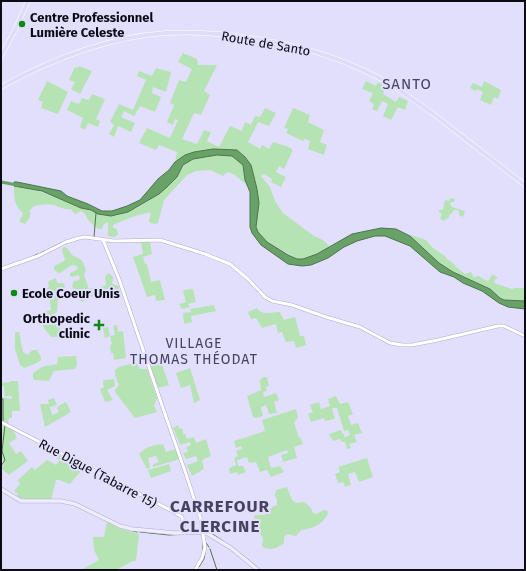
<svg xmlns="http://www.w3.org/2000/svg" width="526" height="571" viewBox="0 0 526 571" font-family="'Fira Sans',sans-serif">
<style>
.green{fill:#b6e3b3}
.water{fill:#69a266;stroke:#4d744e}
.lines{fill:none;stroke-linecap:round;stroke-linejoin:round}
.stream{stroke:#4d744e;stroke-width:1}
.river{stroke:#69a266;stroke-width:3}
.tertiary-casing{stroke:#afacce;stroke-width:4}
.secondary-casing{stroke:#afacce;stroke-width:4.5}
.primary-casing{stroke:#fff;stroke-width:5}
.tertiary{stroke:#fff;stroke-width:3}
.secondary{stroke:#efedfd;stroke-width:3.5}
.primary{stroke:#dfdcfa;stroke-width:4}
.poi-dot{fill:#0a8b16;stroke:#e2dffc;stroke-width:1.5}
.labels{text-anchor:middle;stroke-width:4;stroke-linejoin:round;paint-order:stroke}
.poi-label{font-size:13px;font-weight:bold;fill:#0b0a15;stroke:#e2dffc;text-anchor:start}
.street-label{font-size:13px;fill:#0b0a15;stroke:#e2dffc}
.neighbourhood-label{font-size:14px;letter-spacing:1px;fill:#46425f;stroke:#e2dffc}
.quarter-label{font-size:15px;letter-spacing:1px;fill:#46425f;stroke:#e2dffc}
.district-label{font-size:17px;font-weight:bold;letter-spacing:1px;fill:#46425f;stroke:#e2dffc}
</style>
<rect width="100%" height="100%" fill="#e2dffc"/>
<!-- green -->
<path class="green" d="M183,53L197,59L198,65H217L204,91L210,95L201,115L194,113L182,139L197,144L204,130L211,132L207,141L219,147L230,126L242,131L245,122L251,125L255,116L260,117L265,108L276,113L269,126L258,122L248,142L260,149L262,145L269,149L273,142L289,147L293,150L284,169L279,166L276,172L286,177L281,187L271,182L272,179L264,174L261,176L270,187L275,201L283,213L314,236L323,240L330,247C319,253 310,259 298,259L267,242L260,236L256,227L259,203L251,165L245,157L237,150L185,155L175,162L177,152L159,145L156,150L139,143L147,128L170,138L178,120L175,119L173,125L167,122L174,105L170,103L179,80L186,82L192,69L178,62Z
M79,66L92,71L80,94L71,89L75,82L69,80L75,67L78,68Z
M156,68L171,72L166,92L153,87L152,93L161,97L155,112L140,106L134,116L124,111L121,117L135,123L131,132L118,126L114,137L109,134L114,125L110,122L119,104L133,110L146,80L137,76L139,71L152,76Z
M47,81L68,92L58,114L41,108L43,102L38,100Z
M366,81L376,86L378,82L386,87L383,94L396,102L399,97L408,101L405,110L398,107L391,120L383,116L388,104L382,101L377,111L372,109L374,104L369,101L373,93L362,89Z
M484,81L501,90L498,99L494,97L491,105L480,100L483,92L477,89L476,91L470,88L473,83L482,87Z
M92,94L105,99L96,119L100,121L98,127L88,123L85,130L80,127L83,118L67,110L71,101L79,104L82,98L89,100Z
M293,108L310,115L308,122L324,130L320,142L327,145L324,155L308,149L310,141L305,139L303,141L286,133L288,129L284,128Z
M217,155C226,155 239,155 243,165C245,172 243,177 247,184C239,182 235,170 226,173L223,176L210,170L196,171L187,175L164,200L158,223L156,224L150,223L149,220L151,213C146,211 119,222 113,225V228L117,229L118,234L115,237L108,236V222L104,224L102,229H98L88,220L85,214L81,211L75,214L71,209C64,210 60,207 54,205C48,203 40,205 34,206L30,210V217L25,224L20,222V219L23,214C22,211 19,210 17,206C14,200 14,194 14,186C43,189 63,202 89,210C97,212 103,216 113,216C134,214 163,192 177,177C181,172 182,166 187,162C196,156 207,156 217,155Z
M450,198L455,199L454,202H451L450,204L452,207L465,211L463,217L459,215V212L458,210H454L452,213L450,214L448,219L446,218L445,221L440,219L442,214L439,212V210H443L445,200L449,201Z
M411,235L426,240L433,248L445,256L447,259C456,264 457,270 466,274L470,272L472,273L473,277L479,276L487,281H488L492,275H494L498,278L495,279L494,283L512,289L515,288H525V301L504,300L490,289L479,283L453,272L435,260L410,236Z
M150,241L152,254L143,257L145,264H147L151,282L160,280L165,300L156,301L155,295L147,297L133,257L143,254L141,242Z
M65,247L67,248L72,255L80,259L83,262L86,270L84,275L89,289L104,286L106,285L105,276L109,273L113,277L112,283L114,285H117L119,287V290L102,298L88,296L83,302L80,301L72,286L74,281L79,280L80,277L78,275L72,277L70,276V273L78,269L77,266L72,265L60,273H58L54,269V266L64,261L65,259L63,254L62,248Z
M55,278L56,279L57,283H63L65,286L64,288L56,291L55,293L58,298L57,312L49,317V320L51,321L57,320L62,333V335L57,337H51L44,328L40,318L42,313L50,310L51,308L49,297L45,294L44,289L49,287L48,282Z
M193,289L196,302L188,304L190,307L182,309L179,304L186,302L183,290Z
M214,305L216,311L191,316L192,322L184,324L183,313L191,312L190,309Z
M257,308C261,316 273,312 280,312L284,320L295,317L300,336H304L306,345L296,348L294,341L286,342L282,332L278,333L276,324L262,328L256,318L251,319L248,312Z
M117,325L118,332L123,331L126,358L114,360L113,353H111L110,345L112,344L110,336L105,338L103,328L108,327L110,336L115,335L113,326Z
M15,332H19L23,352L28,355L32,350H37L41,357V360C40,362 27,367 24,368L20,365L15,349Z
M76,356L77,365L75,369L54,371L49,381L35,380L33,378V373C36,371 39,369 42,367C46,365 52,366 57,364L58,357Z
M161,362L169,385L158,388L149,366Z
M134,363L137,364L140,369H147L157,398L154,406L157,412L135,418L115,392V390L119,385L115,375V370L119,367Z
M190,368L200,400L194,403L190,385L181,388L176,373Z
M263,377H267L269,386L266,387L267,391L263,392L264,397L276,393L279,400L274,402L277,413L269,414L266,405L261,407L263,416L256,418L253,417L247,396L261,390L260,380Z
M114,379L115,386L107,390L113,400L105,402L100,389L104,387L103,382L104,380Z
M10,381H18L20,411H12V418H9L8,423L1,420V397L12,399V396H5L4,386H1V383L10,382Z
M336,396L340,404L348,402L353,414L348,416L351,425L358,423L362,433L354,435L357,442L349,444L351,448L347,449L345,442H342L340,439L333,441L329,434L341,430L345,437L350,435L348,430L344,431L337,408H332L335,419L325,421L324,418L311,422L308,414L313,412L310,405L319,402L321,409L330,406L328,399Z
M54,398L57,405L50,407L52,415L59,412L57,407L66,402L71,412L45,427L40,404H49L48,400Z
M296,409L298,418L294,422L299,438L300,437L303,444L294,447L297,458L283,462L281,455L288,453L287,450L268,457L271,468L280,466L284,472L271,477L267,470L260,472L256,462L249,463L247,457L237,460L238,466H243L246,472L238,475L237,472L230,474L229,468L236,465L234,458L238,456L236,451L242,449L241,446L236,448L234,441L265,431L262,420Z
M178,425L179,429L182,428L183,434H185L187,439L194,437L196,443L206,439L211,456L202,460L204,469L192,476L187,465L198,461L196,456L186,459L183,453L188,452L186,447L191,445L190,442L180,445L173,428Z
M1,426L12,428L17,438L9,443L16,454L21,451L28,461L9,475L1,468V467L4,464L1,456Z
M159,444L160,445L163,444L166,452L176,449L180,459L153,467V464L159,462L156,456L148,458L150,468L147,469L139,454L146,448Z
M56,453L84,467L70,484L59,480H56L51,500L25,499L16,497L18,494L14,491L20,484L18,480L32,467L35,470L47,460L56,465L60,460L52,456Z
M367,458L373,477L359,482L355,472L348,474L351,485L345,487L343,482L338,483L335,474L340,472L338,467Z
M169,464L171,471L151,478L148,470Z
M287,487L292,500L296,503L304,502L311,508L313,513L316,514L324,510H327L328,514C323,524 312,529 301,530L296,536C290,535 289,532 284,537V543C279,548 268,552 262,546L263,538L258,531L254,518L255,515H264L269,512V510L274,506L277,505V500L275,495L276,490Z
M107,522L121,529L139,534L136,561H133L116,570H81L99,560L94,550L93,537H104Z"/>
<!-- water -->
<path class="water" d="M213,149L237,150L245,157L251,165L257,189L259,203L256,227L258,232L267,242L288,255L297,259H303L317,254L352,234L381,228L396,229L410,236L439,263L453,272L490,289L500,298L504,300L525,301V309L508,307L499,303L482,291L463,283L454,277L440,272L410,246L385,236H375L357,241L344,247L328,258L311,265L302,266L288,264L261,245L252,233L250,227V192L245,180L243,165L232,156L217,155L193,159L183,165L177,177L167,187L159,194L128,212L111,216L98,214L91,210L81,208L42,191L14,186V182H17L61,191L67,196L88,204L102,211H112L127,206L140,200L158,179L169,170L175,162L185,155L194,152Z"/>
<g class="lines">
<!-- stream -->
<path class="stream" d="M94,237L96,213
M47,250L61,243
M39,254L44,251
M32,257L37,254
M1,399H3V422
M1,466L5,460L2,451L5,425
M205,529L223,541
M133,531L137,532
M140,532L169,535L185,534
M206,543L209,547
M203,545V551
M210,549L217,570
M241,554L257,567
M199,567L204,559L205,553"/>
<!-- river -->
<path class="river" d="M1,182L17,185"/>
<defs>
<path id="tertiary" d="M103,240L119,279L165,414L186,474L201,520L205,548L202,558L195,570
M1,269L38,256L66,242L79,238L85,237L114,241L160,240L205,254L230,264L248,279L265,297L272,301L292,305L326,317L360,327L390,343L402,345H412L438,340L498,326H504L525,336
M1,422L174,512L182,517L185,533"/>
<path id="secondary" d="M1,489L21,501H61L75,504L120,526L132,529L175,533L202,532L208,534L231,548L258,570"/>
<path id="primary" d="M1,56L15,30L28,1
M1,87C52,59 108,37 166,33C198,31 230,34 262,40C307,47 350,61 390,84C404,93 418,103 432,113C463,137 494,161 525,185"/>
</defs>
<!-- tertiary casing -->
<use href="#tertiary" class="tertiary-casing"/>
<!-- secondary casing -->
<use href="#secondary" class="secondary-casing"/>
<!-- primary casing -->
<use href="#primary" class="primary-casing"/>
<!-- tertiary -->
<use href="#tertiary" class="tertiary"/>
<!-- secondary -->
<use href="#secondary" class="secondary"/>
<!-- primary -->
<use href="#primary" class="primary"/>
</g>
<!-- markers -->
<g class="poi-dot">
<circle cx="22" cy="24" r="4"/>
<circle cx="14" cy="293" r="4"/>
<path d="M97 319h4v4h4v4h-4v4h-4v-4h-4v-4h4z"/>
</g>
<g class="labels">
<!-- poi labels -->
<g class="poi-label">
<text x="30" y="22">Centre Professionnel<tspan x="30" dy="15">Lumière Celeste</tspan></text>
<text x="22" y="298">Ecole Coeur Unis</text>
<text x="90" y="323" text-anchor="end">Orthopedic<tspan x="90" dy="15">clinic</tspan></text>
</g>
<!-- street labels -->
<g class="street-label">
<text transform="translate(266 43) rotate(10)" y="5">Route de Santo</text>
<text transform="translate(98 473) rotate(28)" y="5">Rue Digue (Tabarre 15)</text>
</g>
<!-- neighbourhood labels -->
<g class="neighbourhood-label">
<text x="194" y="348">VILLAGE<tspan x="194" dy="16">THOMAS THÉODAT</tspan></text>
</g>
<!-- quarter labels -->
<g class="quarter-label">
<text x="407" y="89">SANTO</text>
</g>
<!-- district labels -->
<g class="district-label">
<text x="220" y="512">CARREFOUR<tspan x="220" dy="20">CLERCINE</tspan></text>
</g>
</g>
<!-- border -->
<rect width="526" height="571" fill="none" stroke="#0b0a15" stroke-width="4"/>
</svg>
